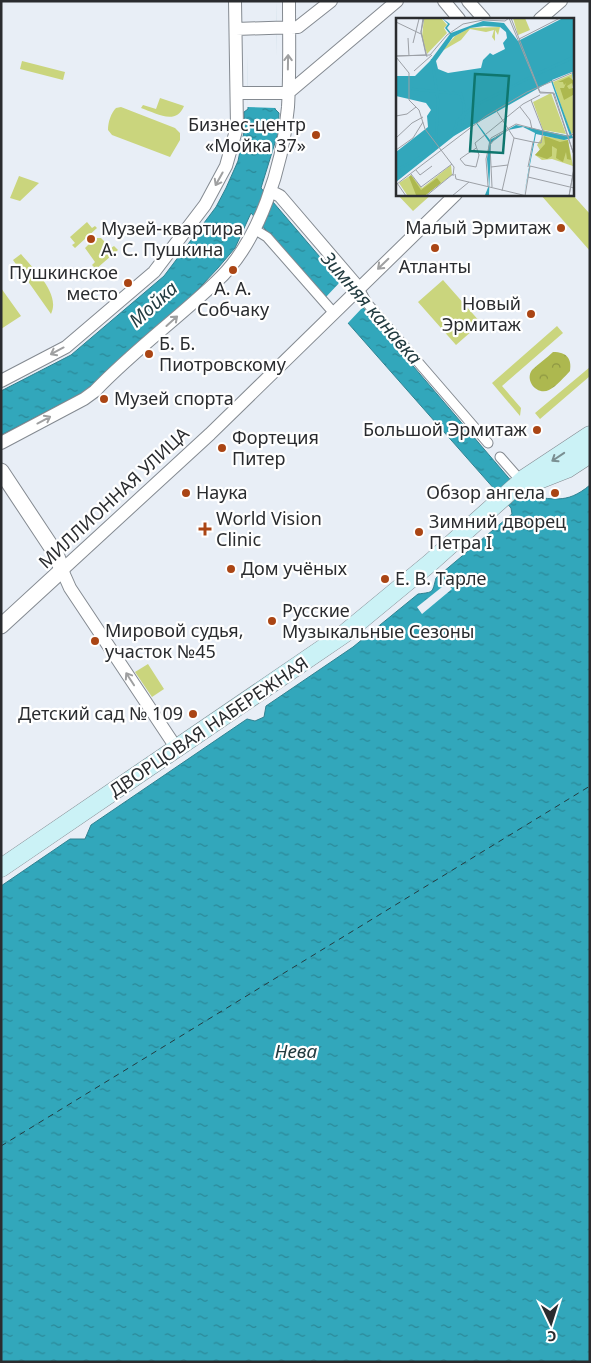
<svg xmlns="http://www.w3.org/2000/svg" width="591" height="1363" viewBox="0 0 591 1363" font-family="'Noto Sans',sans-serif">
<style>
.green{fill:#cad57d}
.forest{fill:url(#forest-crowns)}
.water{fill:url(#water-ripples);stroke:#308291}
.pier{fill:#e8eef6}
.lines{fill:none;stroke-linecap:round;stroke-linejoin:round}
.ferry{stroke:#233c41;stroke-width:1;stroke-dasharray:6 5;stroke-linecap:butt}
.pedestrian-casing{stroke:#848a91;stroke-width:11}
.minor-casing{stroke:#848a91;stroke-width:14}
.tertiary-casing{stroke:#848a91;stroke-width:17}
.secondary-casing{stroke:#848a91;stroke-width:19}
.pedestrian{stroke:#fff;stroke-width:9}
.minor{stroke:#fff;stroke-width:12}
.tertiary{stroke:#fff;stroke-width:15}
.secondary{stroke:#cbf2f6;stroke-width:18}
.oneway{stroke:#9fa0a1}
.oneway2{stroke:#7a8f92}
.poi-dot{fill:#aa4514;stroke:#fff;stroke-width:2}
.labels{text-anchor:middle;stroke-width:4.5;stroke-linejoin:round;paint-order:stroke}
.poi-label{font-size:18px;fill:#2a2c2f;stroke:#fff;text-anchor:start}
.street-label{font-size:18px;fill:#2a2c2f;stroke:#fff}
.water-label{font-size:19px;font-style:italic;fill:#233c41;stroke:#fff}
.inset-river{fill:none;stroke:#32a7bb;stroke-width:2.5}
.inset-road{fill:none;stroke:#9ca0a6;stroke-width:1}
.view{fill:#0f766e;fill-opacity:0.15;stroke:#0f766e;stroke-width:2.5}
.inset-edge{fill:none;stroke:#2a2c2f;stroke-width:2.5}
</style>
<defs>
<pattern id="forest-crowns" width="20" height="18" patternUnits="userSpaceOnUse" patternTransform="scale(1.25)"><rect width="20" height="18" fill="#adb84f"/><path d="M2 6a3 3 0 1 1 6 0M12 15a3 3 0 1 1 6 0" fill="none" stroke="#8d9642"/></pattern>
<pattern id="water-ripples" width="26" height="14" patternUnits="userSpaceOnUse" patternTransform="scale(1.25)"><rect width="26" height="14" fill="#32a7bb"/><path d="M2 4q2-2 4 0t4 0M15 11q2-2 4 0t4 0" fill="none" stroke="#2b8898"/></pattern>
</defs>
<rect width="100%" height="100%" fill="#e8eef6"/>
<!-- green -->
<path class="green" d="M22,61L65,72L63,80L20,69Z
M160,98L184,106C176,126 156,113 141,108L143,105L156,109Z
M121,107L175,128L180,133V140L170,157L112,135L108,130C108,122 111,113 116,108Z
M19,176L39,183L20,201L10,198Z
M397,190V194H432L413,211L395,192Z
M540,194H572L590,214V251Z
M87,222L92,228L95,226L97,228L75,248L72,245L75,243L70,237Z
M95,238H101L111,248L114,246L118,250L96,269L92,265L95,262L85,248Z
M21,254C33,269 61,293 51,314L13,260Z
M443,280L481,323L456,345L418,302Z
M1,288L21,316L1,329Z
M557,326L563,333L502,386L521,408L520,416L492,383Z
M590,367V376L540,419L535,413Z
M148,664L164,689L152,697L135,672Z"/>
<!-- forest -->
<path class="forest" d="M553,352C567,352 572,359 570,371C564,377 557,386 549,390C538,396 524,381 532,370C538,364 547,358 553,352Z"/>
<!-- water -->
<path class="water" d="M249,1H276L275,109L279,113L278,133L261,188L525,497C553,497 565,506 590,485V1362H1V886L70,839H85L91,825L247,719L255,721L264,717L266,706L353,647L418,594C434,592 432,593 436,578L512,514L511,508L251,213L235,248L218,268L188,300L109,372L82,393L1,435V391L71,355L164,276L216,207L226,188L238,161L245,127L244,112L248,109Z"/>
<!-- pier -->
<path class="pier" d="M248,1H277L276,108L247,107Z
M341,281L363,307L347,324L325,298Z
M447,583L452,589L422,614L417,607Z"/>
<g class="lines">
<!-- ferry -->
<path class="ferry" d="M1,1146L590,786"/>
<defs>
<path id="pedestrian" d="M254,229L267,237L333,312
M358,287L367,303L488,443
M500,457L522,482"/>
<path id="minor" d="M444,1L459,19
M468,1L484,19
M540,19L561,1
M236,29L298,27L331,1
M237,93H288L397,1
M270,191L280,196L358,287
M1,381L66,347L154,272L205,205L226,166L237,127L235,1
M1,443L84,399L95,391C132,352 177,319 216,282C260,242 283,165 288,107C290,72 289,36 289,1
M177,749L70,588L62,570L210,434L456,194"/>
<path id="tertiary" d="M1,471L56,554L62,570L1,626"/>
<path id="secondary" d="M534,482L567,469L590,454
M1,868L344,634L430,563L525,478L590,435"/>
</defs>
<!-- pedestrian casing -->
<use href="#pedestrian" class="pedestrian-casing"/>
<!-- minor casing -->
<use href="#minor" class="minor-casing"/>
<!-- tertiary casing -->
<use href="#tertiary" class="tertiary-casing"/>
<!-- secondary casing -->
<use href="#secondary" class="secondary-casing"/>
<!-- pedestrian -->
<use href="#pedestrian" class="pedestrian"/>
<!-- minor -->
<use href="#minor" class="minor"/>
<!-- tertiary -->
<use href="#tertiary" class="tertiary"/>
<!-- secondary -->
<use href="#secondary" class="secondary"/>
</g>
<!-- one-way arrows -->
<defs><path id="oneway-shaft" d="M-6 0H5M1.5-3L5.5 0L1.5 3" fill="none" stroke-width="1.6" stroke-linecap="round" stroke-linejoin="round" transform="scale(1.25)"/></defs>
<g class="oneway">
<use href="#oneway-shaft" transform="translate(288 62) rotate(-89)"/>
<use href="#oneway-shaft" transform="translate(219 179) rotate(119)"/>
<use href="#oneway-shaft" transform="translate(383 264) rotate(136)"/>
<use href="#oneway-shaft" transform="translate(172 321) rotate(-42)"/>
<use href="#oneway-shaft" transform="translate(57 351) rotate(152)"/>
<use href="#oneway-shaft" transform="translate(44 420) rotate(-28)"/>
<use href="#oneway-shaft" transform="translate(130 679) rotate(-123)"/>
</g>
<use class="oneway2" href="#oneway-shaft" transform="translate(558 457) rotate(146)"/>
<!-- markers -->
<g class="poi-dot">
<circle cx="316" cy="135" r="5"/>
<circle cx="561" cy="228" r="5"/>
<circle cx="91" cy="239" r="5"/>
<circle cx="435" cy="248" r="5"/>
<circle cx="233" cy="270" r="5"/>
<circle cx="128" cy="283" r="5"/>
<circle cx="531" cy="314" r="5"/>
<circle cx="149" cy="354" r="5"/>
<circle cx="104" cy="399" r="5"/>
<circle cx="537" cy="430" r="5"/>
<circle cx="222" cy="448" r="5"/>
<circle cx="186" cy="493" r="5"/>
<circle cx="555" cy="493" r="5"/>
<path d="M202.5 521.5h5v5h5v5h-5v5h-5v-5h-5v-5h5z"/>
<circle cx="419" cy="532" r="5"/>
<circle cx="231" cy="569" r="5"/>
<circle cx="385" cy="579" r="5"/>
<circle cx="272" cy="621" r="5"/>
<circle cx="95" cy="641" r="5"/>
<circle cx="193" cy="714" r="5"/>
</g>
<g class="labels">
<!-- poi labels -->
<g class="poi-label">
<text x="306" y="131" text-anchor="end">Бизнес-центр<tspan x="306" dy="21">«Мойка 37»</tspan></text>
<text x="551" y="234" text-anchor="end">Малый Эрмитаж</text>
<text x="101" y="235">Музей-квартира<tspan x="101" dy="21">А. С. Пушкина</tspan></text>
<text x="435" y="273" text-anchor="middle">Атланты</text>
<text x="118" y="279" text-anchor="end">Пушкинское<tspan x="118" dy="21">место</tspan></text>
<text x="233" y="295" text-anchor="middle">А. А.<tspan x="233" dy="21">Собчаку</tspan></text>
<text x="521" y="310" text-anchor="end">Новый<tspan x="521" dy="21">Эрмитаж</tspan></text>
<text x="159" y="350">Б. Б.<tspan x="159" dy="21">Пиотровскому</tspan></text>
<text x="114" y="405">Музей спорта</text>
<text x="527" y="436" text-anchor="end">Большой Эрмитаж</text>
<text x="232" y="444">Фортеция<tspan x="232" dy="21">Питер</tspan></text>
<text x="196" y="499">Наука</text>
<text x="545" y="499" text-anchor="end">Обзор ангела</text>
<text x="216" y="525">World Vision<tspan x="216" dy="21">Clinic</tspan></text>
<text x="429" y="528">Зимний дворец<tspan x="429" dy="21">Петра I</tspan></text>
<text x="241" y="575">Дом учёных</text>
<text x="395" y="585">Е. В. Тарле</text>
<text x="282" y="617">Русские<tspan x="282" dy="21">Музыкальные Сезоны</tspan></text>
<text x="105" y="637">Мировой судья,<tspan x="105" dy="21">участок №45</tspan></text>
<text x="183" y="720" text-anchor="end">Детский сад № 109</text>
</g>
<!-- street labels -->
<g class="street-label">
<text transform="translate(114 498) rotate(-43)" y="6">МИЛЛИОННАЯ УЛИЦА</text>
<text transform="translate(209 727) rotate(-34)" y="6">ДВОРЦОВАЯ НАБЕРЕЖНАЯ</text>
</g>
<!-- water labels -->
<g class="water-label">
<text transform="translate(153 304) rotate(-42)" y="7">Мойка</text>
<text transform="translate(372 308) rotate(49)" y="7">Зимняя канавка</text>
<text x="296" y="1058">Нева</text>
</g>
</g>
<!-- overview -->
<g transform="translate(396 18)">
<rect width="178" height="178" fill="#e8eef6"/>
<path d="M28,0H45L51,7L48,10L51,15L31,36L26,19ZM117,0H129L134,12L122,17ZM104,9L102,17L99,12V23L96,19L98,12L90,14L74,11L65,22L46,33L59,18L73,10ZM176,56L178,114L175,116L157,64ZM155,75L170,116L147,112L137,84ZM147,118L172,122L177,148L156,141L146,142L139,137L144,132L141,127ZM55,147L56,157L29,177H11L3,165L15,157L26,170Z" fill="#cad57d"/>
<path d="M173,59L177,62V69L176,65L171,68L173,71L177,70V77L168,82L164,70H168L170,65L168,67L167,64H162ZM148,118L164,124L172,122L175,142L171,141L170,134L167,144L160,140L161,131L156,128V122V138L151,141L139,137L149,126ZM15,157L25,172L41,160L45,165L30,177H20L13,159Z" fill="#adb84f"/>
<path d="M46,0L54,6L51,10L55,15L87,3L108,5L122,23L167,0H177V62L176,54L156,62L177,120L168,122L140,116L128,177L139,115L127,109L112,112L95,125L93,177H89L93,167L91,141L93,124L80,105L58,118L0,164V134L32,109L31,98L35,92L30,85L0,78V58H19L34,43L54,16L49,10L52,6ZM88,8L104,9L110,14L111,20L107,25L109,31L97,37L94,35L87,42L85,50L52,55L42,51L40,43L57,19L74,10ZM155,63L174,118L120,107L94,122L81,105Z" fill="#32a7bb" fill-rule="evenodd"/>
<path class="inset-river" d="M36,41L42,83L40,123M139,57L178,39M16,71L65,76L68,87L66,111M57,117L61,103L78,88L135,59M0,152L37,133L38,126"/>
<path class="inset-road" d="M27,0L25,14L31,39M113,0L144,75H157L178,137M115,0L144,74L158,75L178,137M0,4L25,16M12,20L13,38M123,21L164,0M17,25L23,1M0,38L34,37L51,17L67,6L87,2L109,3L113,0M0,38L30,37L25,14L28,0M0,39L13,55V82L23,92L29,111L58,149L57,158M18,53L36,37M135,82L147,113M124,89L134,102L136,111M100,92L118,120M0,98L11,96L20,89M147,113L170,118L178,116M0,120L16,105L27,99M137,124L145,125L147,113M80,130L79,131L71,136L64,141L69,147L80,149L83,137L79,125L127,86L144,77M0,132L17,120L27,104M95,149L112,147M132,149L137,124M20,152L24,157L36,148M15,156L25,169L56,146M59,156L60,161L131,178M132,159L178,170M1,165L10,178M1,166L90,98L131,74L178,54M92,168L90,141L95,120L120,106L147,113M96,169L94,127L100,119L112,112M106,173L118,120L137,124M30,178L57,156M56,178L73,164M129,178L134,148L176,158M173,178L178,150M173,178L178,151"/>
<path class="view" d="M79,56L113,58L107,135L74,133Z"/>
<rect width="178" height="178" class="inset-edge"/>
</g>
<!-- border -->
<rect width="591" height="1363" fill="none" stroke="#2a2c2f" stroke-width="5"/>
<!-- north arrow -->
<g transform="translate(551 1323) rotate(176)" stroke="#ffffff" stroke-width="4" paint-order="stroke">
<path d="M0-4L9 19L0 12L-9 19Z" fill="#2a2c2f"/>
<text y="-8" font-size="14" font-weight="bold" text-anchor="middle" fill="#2a2c2f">С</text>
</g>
</svg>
